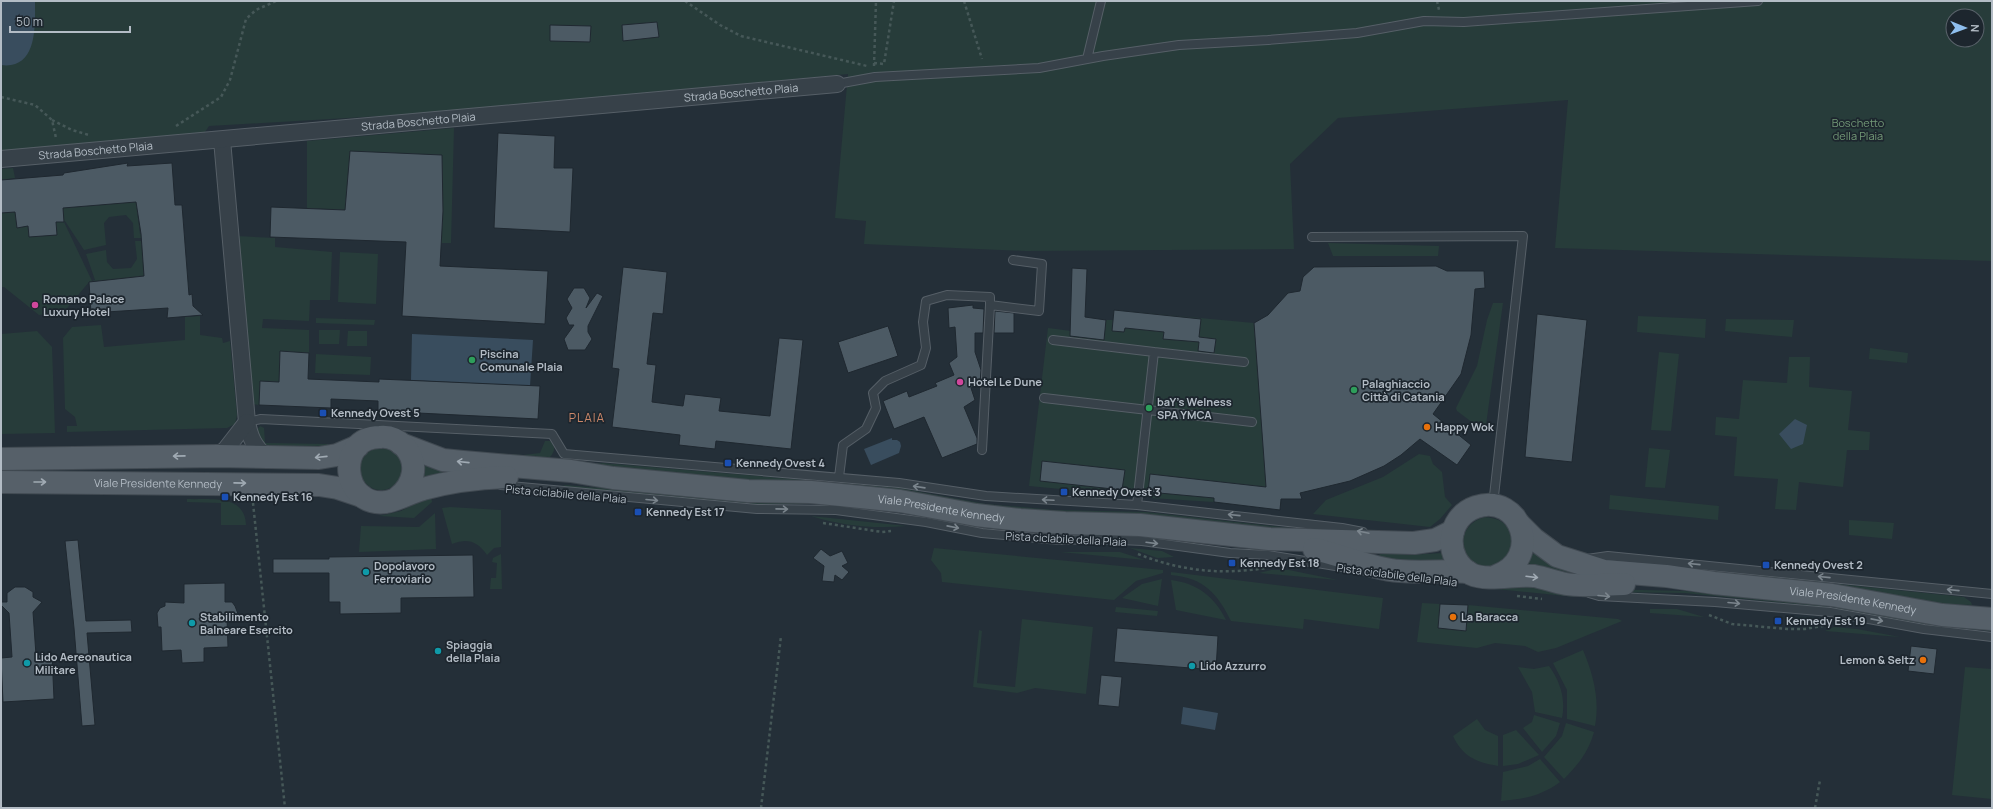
<svg xmlns="http://www.w3.org/2000/svg" width="1993" height="809" viewBox="0 0 1993 809" font-family="Manrope,sans-serif">
<style>
.green{fill:#273c3a;fill-rule:evenodd}
.water{fill:#394d5e}
.building{fill:#4c5a64;stroke:#1f2830}
.lines{fill:none;stroke-linecap:round;stroke-linejoin:round}
.lane-casing{stroke:#565f67;stroke-width:10}
.street-casing{stroke:#565f67;stroke-width:18}
.primary-casing{stroke:#414a52;stroke-width:24}
.path{stroke:#465858;stroke-width:2.5;stroke-dasharray:3 3;stroke-linecap:butt}
.lane{stroke:#374149;stroke-width:8}
.street{stroke:#374149;stroke-width:16}
.primary{stroke:#566069;stroke-width:22}
.oneway{stroke:#a0aab3}
.oneway2{stroke:#7b858d}
.hotel-dot{fill:#d1479c;stroke:#1d262e;stroke-width:1.5}
.leisure-dot{fill:#2e9e5b;stroke:#1d262e;stroke-width:1.5}
.transit-dot{fill:#1a4fb4;stroke:#1d262e;stroke-width:1.5}
.food-dot{fill:#e8710a;stroke:#1d262e;stroke-width:1.5}
.culture-dot{fill:#0f9aa8;stroke:#1d262e;stroke-width:1.5}
.labels{text-anchor:middle;stroke-width:3.5;stroke-linejoin:round;paint-order:stroke}
.street-label{font-size:11px;fill:#b3bcc5;stroke:#1d262e}
.park-label{font-size:11px;fill:#739977;stroke:#1d262e}
.poi-label{font-size:11px;font-weight:bold;fill:#b3bcc5;stroke:#1d262e;text-anchor:start}
.neighbourhood-label{font-size:12px;letter-spacing:1px;fill:#ca8769;stroke:#1d262e}
</style>
<rect width="100%" height="100%" fill="#242f38"/>
<!-- green -->
<path class="green" d="M1,1H1992V261L1555,248L1568,100L1338,118L1290,164L1294,249L1026,251L864,244L866,221L835,218L848,74L415,114L209,126L201,138L1,154ZM1953,16H1977V40H1953Z
M454,128L451,243H441L443,211L442,155L350,152L346,199L389,201L348,210L307,208V141Z
M13,168L15,178L1,180V169Z
M136,202L140,234H147L148,243L142,244L144,276L89,282L63,313L39,315L4,287H1V213L15,212L17,228L28,226L29,237L56,235V222H64L63,208ZM126,215L133,223L134,238H146L147,241H135L137,259L131,268L113,269L107,262L106,250L86,254L95,280L92,281L64,222L65,221L84,250L106,245L104,223L109,217Z
M237,236L275,238V247L332,252L330,300H310L309,321L263,319L262,328L309,330V353L280,351L279,382L260,381L259,405L253,404Z
M1328,243L1439,246L1438,256H1333Z
M340,252L378,254L376,304L338,302Z
M1493,303H1503L1485,432L1457,411L1456,408L1477,366L1487,320Z
M1114,310L1254,323L1266,483L1281,499L1280,510L1214,502L1150,498L1143,490L1130,489L1124,495L1029,486L1048,328L1087,333L1105,330L1106,320H1113Z
M200,316V335L222,338L223,343L230,341L237,415L235,424L227,428L67,432V426H77L75,417L65,409L63,338L72,327L101,325L104,347L185,340V317Z
M1638,316L1706,319L1705,338L1637,332Z
M316,318L375,320L374,325L316,323Z
M1726,319L1794,320L1792,337L1725,331Z
M319,330H340L339,344H319Z
M37,331L52,347L55,433L1,434V334Z
M348,331H367V346H347Z
M1870,348L1908,353L1907,363L1869,359Z
M1659,352L1679,354L1671,431L1651,430Z
M316,354L371,357L370,375L315,373Z
M1789,357H1810L1809,387L1852,391L1848,430L1870,432L1869,450H1847L1843,487L1799,482L1796,510L1775,509L1778,479L1734,476L1737,437L1715,435L1716,417L1739,419L1743,380L1787,383Z
M260,426L264,428L265,443L328,444L329,448H266L256,431Z
M545,441H550C558,448 553,455 546,461L431,449L523,455L540,453Z
M360 469a21 21 0 1 1 42 0a21 21 0 1 1-42 0Z
M1649,448L1670,450L1665,488L1645,487Z
M1419,454L1430,456L1433,464L1442,472L1445,497L1452,505L1440,519L1430,527L1313,514L1326,500L1383,477Z
M421,459L475,470L422,481Z
M603,463L899,488L986,504L1055,510L1146,512L1336,533V535L1145,515L1055,513L984,506L762,481L592,466L591,464Z
M565,485L753,501L818,502L880,507L984,525L1013,527V530L983,527L880,509L818,504H753L561,487Z
M1610,495L1719,506L1718,520L1609,509Z
M431,496L432,502L414,518L379,516L401,511Z
M187,499C210,500 245,494 246,525H221V503L187,502Z
M450,507L501,510V547L494,548L487,555C477,541 468,538 452,544L442,508Z
M435,513L436,549L359,552L361,526L419,527Z
M811,516L907,526C874,529 843,526 811,516Z
M1485,517C1507,519 1511,529 1513,549L1498,567C1493,567 1486,569 1482,568C1456,562 1455,525 1485,517Z
M1849,520L1894,523L1892,539L1849,535Z
M934,548L1163,570V573L1136,581L1114,600L942,582L941,573L931,560Z
M1130,548L1162,551L1174,557L1157,558Z
M1060,552H1120L1145,560Z
M1382,552L1408,555L1442,553L1444,559L1441,562L1403,563L1381,559L1379,555Z
M1536,553L1593,578L1530,567L1529,562L1531,555Z
M501,554L502,589H490L491,578H496L497,563L492,562L493,558Z
M1615,561L1828,582V585L1615,565Z
M1271,570H1289L1338,580L1259,573Z
M1171,572L1383,598L1379,629L1304,619L1303,629L1231,621C1217,593 1204,578 1171,575Z
M1162,579L1158,606L1122,598L1142,584Z
M1171,580C1197,583 1215,597 1226,620L1176,610Z
M1527,583L1575,597L1496,589Z
M1838,584L1964,597L1971,602L1972,605L1945,604L1838,587Z
M1601,589L1685,591L1826,604V607L1685,593L1603,592Z
M1422,603L1440,604L1439,628L1466,631L1468,605L1618,619L1622,621L1556,648L1538,652L1525,646L1495,643L1477,648L1417,642Z
M1836,605L1992,629V631L1929,625L1835,608Z
M1116,607L1158,611L1157,616L1115,612Z
M1650,609H1677L1704,617L1650,613Z
M1799,617L1835,619C1825,621 1803,630 1797,619Z
M1022,619L1093,627L1086,694L1035,688L1017,693L973,687L979,630L982,631L977,683L1015,687Z
M1834,627L1857,629L1900,637L1825,631Z
M1583,650C1593,674 1600,699 1595,726L1567,719V690L1553,663Z
M1549,666C1560,681 1566,699 1562,718L1535,712L1532,692L1518,667L1534,669Z
M1965,667L1992,669V799L1952,795Z
M1534,715L1560,723L1556,736L1542,752L1523,728L1532,722Z
M1477,719L1485,730L1498,736V766C1476,762 1463,757 1453,736Z
M1566,723L1594,732C1589,751 1578,765 1564,779L1544,757L1562,736Z
M1516,730L1539,755L1518,764L1503,766V735Z
M1540,759L1560,782C1541,796 1524,799 1501,801L1503,772L1528,766Z"/>
<!-- water -->
<path class="water" d="M1,1H35C35,25 38,70 1,65Z
M412,334L533,340L530,386L411,380Z
M1795,419L1807,425L1803,444L1791,449L1779,434Z
M892,438V440H897L900,442L901,446L899,453L871,465L864,449Z
M1183,707L1218,713L1215,730L1181,724Z"/>
<!-- building -->
<path class="building" d="M657,22L659,37L623,41L622,25Z
M550,25L591,26L590,42L550,41Z
M498,133L555,136L554,168H573L570,232L494,228Z
M350,151L442,155L443,211L440,266L548,271L545,324L402,316L406,242L270,237L271,207L345,210Z
M128,163L127,166L172,163L175,205H182L189,295L192,294L193,306L203,315L167,318L168,308L91,313L89,282L144,276L141,234L136,202L63,208L64,222H56L57,235L29,237L28,226L17,228L15,212L1,213V180L63,175L64,173Z
M1436,266L1447,271H1484L1485,288L1475,289L1471,335L1461,374L1433,414L1471,445L1457,465L1420,439L1401,455L1384,466L1350,481L1300,493L1302,499H1281L1280,510L1214,502V498L1148,492L1150,474L1266,487L1254,323L1268,315L1288,293L1300,291L1303,277L1314,267Z
M623,267L667,272L663,314L653,313L647,364L656,365L652,402L683,406L685,394L721,398L719,411L770,416L779,338L803,340L791,449L716,441L715,449L679,445L680,435L612,427L619,369L612,368Z
M1072,268L1087,269L1085,317L1106,320L1104,340L1070,336Z
M574,288H584L590,298L586,308L597,293L603,296L588,326V332L592,339L585,350H568L564,339L574,325H569L566,318L572,308L567,299Z
M973,305V308L984,309L983,333H975V352L981,370L980,383L971,388L975,400L964,407L977,438V444L942,458L924,417L894,429L883,401L907,391L909,397L937,386L935,383L954,375L949,363L957,357L955,327L949,328L948,308Z
M1114,310L1201,319L1199,337L1216,339L1214,353L1198,351L1199,342L1163,339L1164,332L1125,328L1124,332L1112,331Z
M995,311L1014,313V333H994Z
M1537,314L1587,320L1572,462L1525,457Z
M888,326L898,356L848,373L838,342Z
M280,351L309,353L308,379L379,382V379L540,386L538,419L378,411V401L331,399V408L259,405L260,381L279,382Z
M1042,461L1125,470L1122,490L1040,481Z
M78,540L86,621L131,620L132,632L87,633L95,725L82,726L74,628L65,541Z
M821,549L830,556L842,551L848,563L842,566L849,572L842,580L835,575L834,582L822,581L824,566L813,558Z
M473,555L474,597L401,598V613L340,614V602H329V573H273V559H329V557Z
M225,583V602H232L235,606L240,619H227L228,647L204,648V662L182,663L181,650L162,651L161,627H158L157,613L160,608L165,606V602L184,603V584Z
M15,587H25L33,592V597L42,602L33,612L36,655L52,654L54,699L3,702L1,658L12,657L9,613L1,605V602H7V593Z
M1440,604L1468,605L1466,631L1438,628Z
M1117,628L1218,636L1216,670L1114,662Z
M1911,646L1937,649L1934,674L1908,671Z
M1101,675L1122,677L1119,707L1098,705Z"/>
<g class="lines">
<defs>
<path id="lane" d="M1087,59L1101,1
M837,84L875,77L1039,68L1103,56L1179,45L1268,40L1357,33L1424,21L1464,22L1758,1
M1312,237L1523,236L1493,505
M1053,340L1154,352L1137,505
M1154,352L1244,362
M1044,398L1252,422
M247,422L261,419L552,434L564,454L899,483L986,496L1137,505L1342,528L1363,532
M982,450L990,305
M839,477L843,445L866,429L876,408L873,393L885,381L921,365L926,348L923,322L926,301L947,295L990,297V305L1039,311L1042,264L1013,260
M501,485L757,509L836,510L926,522L982,533L1059,540L1098,539L1142,541L1230,553L1268,555L1348,568
M1587,559L1608,556L1992,594
M1589,593L1599,596L1715,602L1830,612L1924,629L1992,637"/>
<g id="street">
<path d="M222,140L247,422C250,438 254,446 266,457"/>
<path id="s1" d="M1,159L837,84"/>
<path d="M218,456L226,449L247,422"/>
</g>
<g id="primary">
<path id="s2" d="M401,444L443,460L463,462L571,471L613,478L748,491L811,492L900,501L976,515L1020,520L1065,523L1140,525L1269,539L1414,543L1435,540L1453,531"/>
<path d="M1,459L218,456L319,458L337,455L358,446"/>
<path id="s3" d="M1,482L319,485L338,488L362,496"/>
<path d="M398,497C414,485 419,463 405,447C398,440 389,436 380,437C335,437 341,508 386,502C398,500 411,492 423,489C451,481 478,478 507,477"/>
<path id="s4" d="M1519,524L1534,539L1557,556L1604,571L1666,576L1714,583L1832,595L1942,615L1992,619"/>
<path d="M1314,549C1343,555 1371,569 1400,571C1423,573 1446,570 1468,572"/>
<path d="M1496,576C1544,559 1521,492 1476,507C1446,517 1443,559 1471,574C1488,582 1515,574 1534,576C1545,578 1555,582 1566,584C1584,587 1605,584 1624,584"/>
</g>
</defs>
<!-- lane casing -->
<use href="#lane" class="lane-casing"/>
<!-- street casing -->
<use href="#street" class="street-casing"/>
<!-- primary casing -->
<use href="#primary" class="primary-casing"/>
<!-- path -->
<path class="path" d="M685,1L720,25L741,36L867,66
M964,1L982,59
M1437,1L1439,10
M874,63L884,64L894,1
M874,66L876,1
M1,97L35,105L52,120L56,138
M52,120L72,130L89,135
M176,126L221,97L230,80L246,19L256,10L276,1
M253,503L285,808
M823,523L882,532L891,531
M1138,554C1181,571 1220,575 1266,568
M1517,596L1542,599
M1709,615L1732,624L1787,629H1805L1828,625
M761,808L781,636
M1815,808L1820,780"/>
<!-- lane -->
<use href="#lane" class="lane"/>
<!-- street -->
<use href="#street" class="street"/>
<!-- primary -->
<use href="#primary" class="primary"/>
</g>
<!-- one-way arrows -->
<defs><path id="oneway-shaft" d="M-6 0H5M1.5-3L5.5 0L1.5 3" fill="none" stroke-width="1.6" stroke-linecap="round" stroke-linejoin="round"/></defs>
<g class="oneway">
<use href="#oneway-shaft" transform="translate(179 456) rotate(179)"/>
<use href="#oneway-shaft" transform="translate(321 457) rotate(174)"/>
<use href="#oneway-shaft" transform="translate(463 462) rotate(-174)"/>
<use href="#oneway-shaft" transform="translate(40 482)"/>
<use href="#oneway-shaft" transform="translate(240 483) rotate(1)"/>
<use href="#oneway-shaft" transform="translate(1532 577) rotate(7)"/>
</g>
<g class="oneway2">
<use href="#oneway-shaft" transform="translate(919 487) rotate(-172)"/>
<use href="#oneway-shaft" transform="translate(652 500) rotate(5)"/>
<use href="#oneway-shaft" transform="translate(1048 500) rotate(-177)"/>
<use href="#oneway-shaft" transform="translate(782 509) rotate(1)"/>
<use href="#oneway-shaft" transform="translate(1234 515) rotate(-174)"/>
<use href="#oneway-shaft" transform="translate(953 527) rotate(11)"/>
<use href="#oneway-shaft" transform="translate(1363 532) rotate(-168)"/>
<use href="#oneway-shaft" transform="translate(1152 543) rotate(7)"/>
<use href="#oneway-shaft" transform="translate(1694 564) rotate(-174)"/>
<use href="#oneway-shaft" transform="translate(1824 577) rotate(-174)"/>
<use href="#oneway-shaft" transform="translate(1953 590) rotate(-174)"/>
<use href="#oneway-shaft" transform="translate(1604 596) rotate(5)"/>
<use href="#oneway-shaft" transform="translate(1734 603) rotate(5)"/>
<use href="#oneway-shaft" transform="translate(1877 620) rotate(11)"/>
</g>
<!-- markers -->
<g class="hotel-dot">
<circle cx="35" cy="305" r="4"/>
<circle cx="960" cy="382" r="4"/>
</g>
<g class="leisure-dot">
<circle cx="472" cy="360" r="4"/>
<circle cx="1354" cy="390" r="4"/>
<circle cx="1149" cy="408" r="4"/>
</g>
<g class="transit-dot">
<rect x="319" y="409" width="8" height="8" rx="2"/>
<rect x="724" y="459" width="8" height="8" rx="2"/>
<rect x="1060" y="488" width="8" height="8" rx="2"/>
<rect x="221" y="493" width="8" height="8" rx="2"/>
<rect x="634" y="508" width="8" height="8" rx="2"/>
<rect x="1228" y="559" width="8" height="8" rx="2"/>
<rect x="1762" y="561" width="8" height="8" rx="2"/>
<rect x="1774" y="617" width="8" height="8" rx="2"/>
</g>
<g class="food-dot">
<circle cx="1427" cy="427" r="4"/>
<circle cx="1453" cy="617" r="4"/>
<circle cx="1923" cy="660" r="4"/>
</g>
<g class="culture-dot">
<circle cx="366" cy="572" r="4"/>
<circle cx="192" cy="623" r="4"/>
<circle cx="438" cy="651" r="4"/>
<circle cx="27" cy="663" r="4"/>
<circle cx="1192" cy="666" r="4"/>
</g>
<g class="labels">
<!-- street labels -->
<g class="street-label">
<text dy="4" stroke="none"><textPath href="#s1" startOffset="743">Strada Boschetto Plaia</textPath></text>
<text dy="4" stroke="none"><textPath href="#s1" startOffset="419">Strada Boschetto Plaia</textPath></text>
<text dy="4" stroke="none"><textPath href="#s1" startOffset="95">Strada Boschetto Plaia</textPath></text>
<text dy="4" stroke="none"><textPath href="#s3" startOffset="157">Viale Presidente Kennedy</textPath></text>
<text transform="translate(566 494) rotate(5)" y="4">Pista ciclabile della Plaia</text>
<text dy="4" stroke="none"><textPath href="#s2" startOffset="546">Viale Presidente Kennedy</textPath></text>
<text transform="translate(1066 539) rotate(3)" y="4">Pista ciclabile della Plaia</text>
<text transform="translate(1397 575) rotate(7)" y="4">Pista ciclabile della Plaia</text>
<text dy="4" stroke="none"><textPath href="#s4" startOffset="350">Viale Presidente Kennedy</textPath></text>
</g>
<!-- park labels -->
<g class="park-label">
<text x="1858" y="127">Boschetto<tspan x="1858" dy="13">della Plaia</tspan></text>
</g>
<!-- poi labels -->
<g class="poi-label">
<text x="43" y="303">Romano Palace<tspan x="43" dy="13">Luxury Hotel</tspan></text>
<text x="480" y="358">Piscina<tspan x="480" dy="13">Comunale Plaia</tspan></text>
<text x="968" y="386">Hotel Le Dune</text>
<text x="1362" y="388">Palaghiaccio<tspan x="1362" dy="13">Città di Catania</tspan></text>
<text x="1157" y="406">baY's Welness<tspan x="1157" dy="13">SPA YMCA</tspan></text>
<text x="331" y="417">Kennedy Ovest 5</text>
<text x="1435" y="431">Happy Wok</text>
<text x="736" y="467">Kennedy Ovest 4</text>
<text x="1072" y="496">Kennedy Ovest 3</text>
<text x="233" y="501">Kennedy Est 16</text>
<text x="646" y="516">Kennedy Est 17</text>
<text x="1240" y="567">Kennedy Est 18</text>
<text x="1774" y="569">Kennedy Ovest 2</text>
<text x="374" y="570">Dopolavoro<tspan x="374" dy="13">Ferroviario</tspan></text>
<text x="200" y="621">Stabilimento<tspan x="200" dy="13">Balneare Esercito</tspan></text>
<text x="1461" y="621">La Baracca</text>
<text x="1786" y="625">Kennedy Est 19</text>
<text x="446" y="649">Spiaggia<tspan x="446" dy="13">della Plaia</tspan></text>
<text x="35" y="661">Lido Aereonautica<tspan x="35" dy="13">Militare</tspan></text>
<text x="1915" y="664" text-anchor="end">Lemon &amp; Seltz</text>
<text x="1200" y="670">Lido Azzurro</text>
</g>
<!-- neighbourhood labels -->
<g class="neighbourhood-label">
<text x="587" y="422">PLAIA</text>
</g>
</g>
<!-- border -->
<rect width="1993" height="809" fill="none" stroke="#b3bcc5" stroke-width="4"/>
<!-- north arrow -->
<g transform="translate(1965 28) rotate(91)"><circle r="19" fill="#1d262e" stroke="#59626a"/>
<path d="M0-3L7 15L0 10L-7 15Z" fill="#8fbfee"/>
<text y="-6" font-size="11" font-weight="bold" text-anchor="middle" fill="#b3bcc5">N</text>
</g>
<!-- scale -->
<path d="M10 26v6h120v-6" fill="none" stroke="#b3bcc5" stroke-width="2"/>
<text x="16" y="26" font-size="12" fill="#b3bcc5" stroke="#1d262e" stroke-width="3" paint-order="stroke">50 m</text>
</svg>
